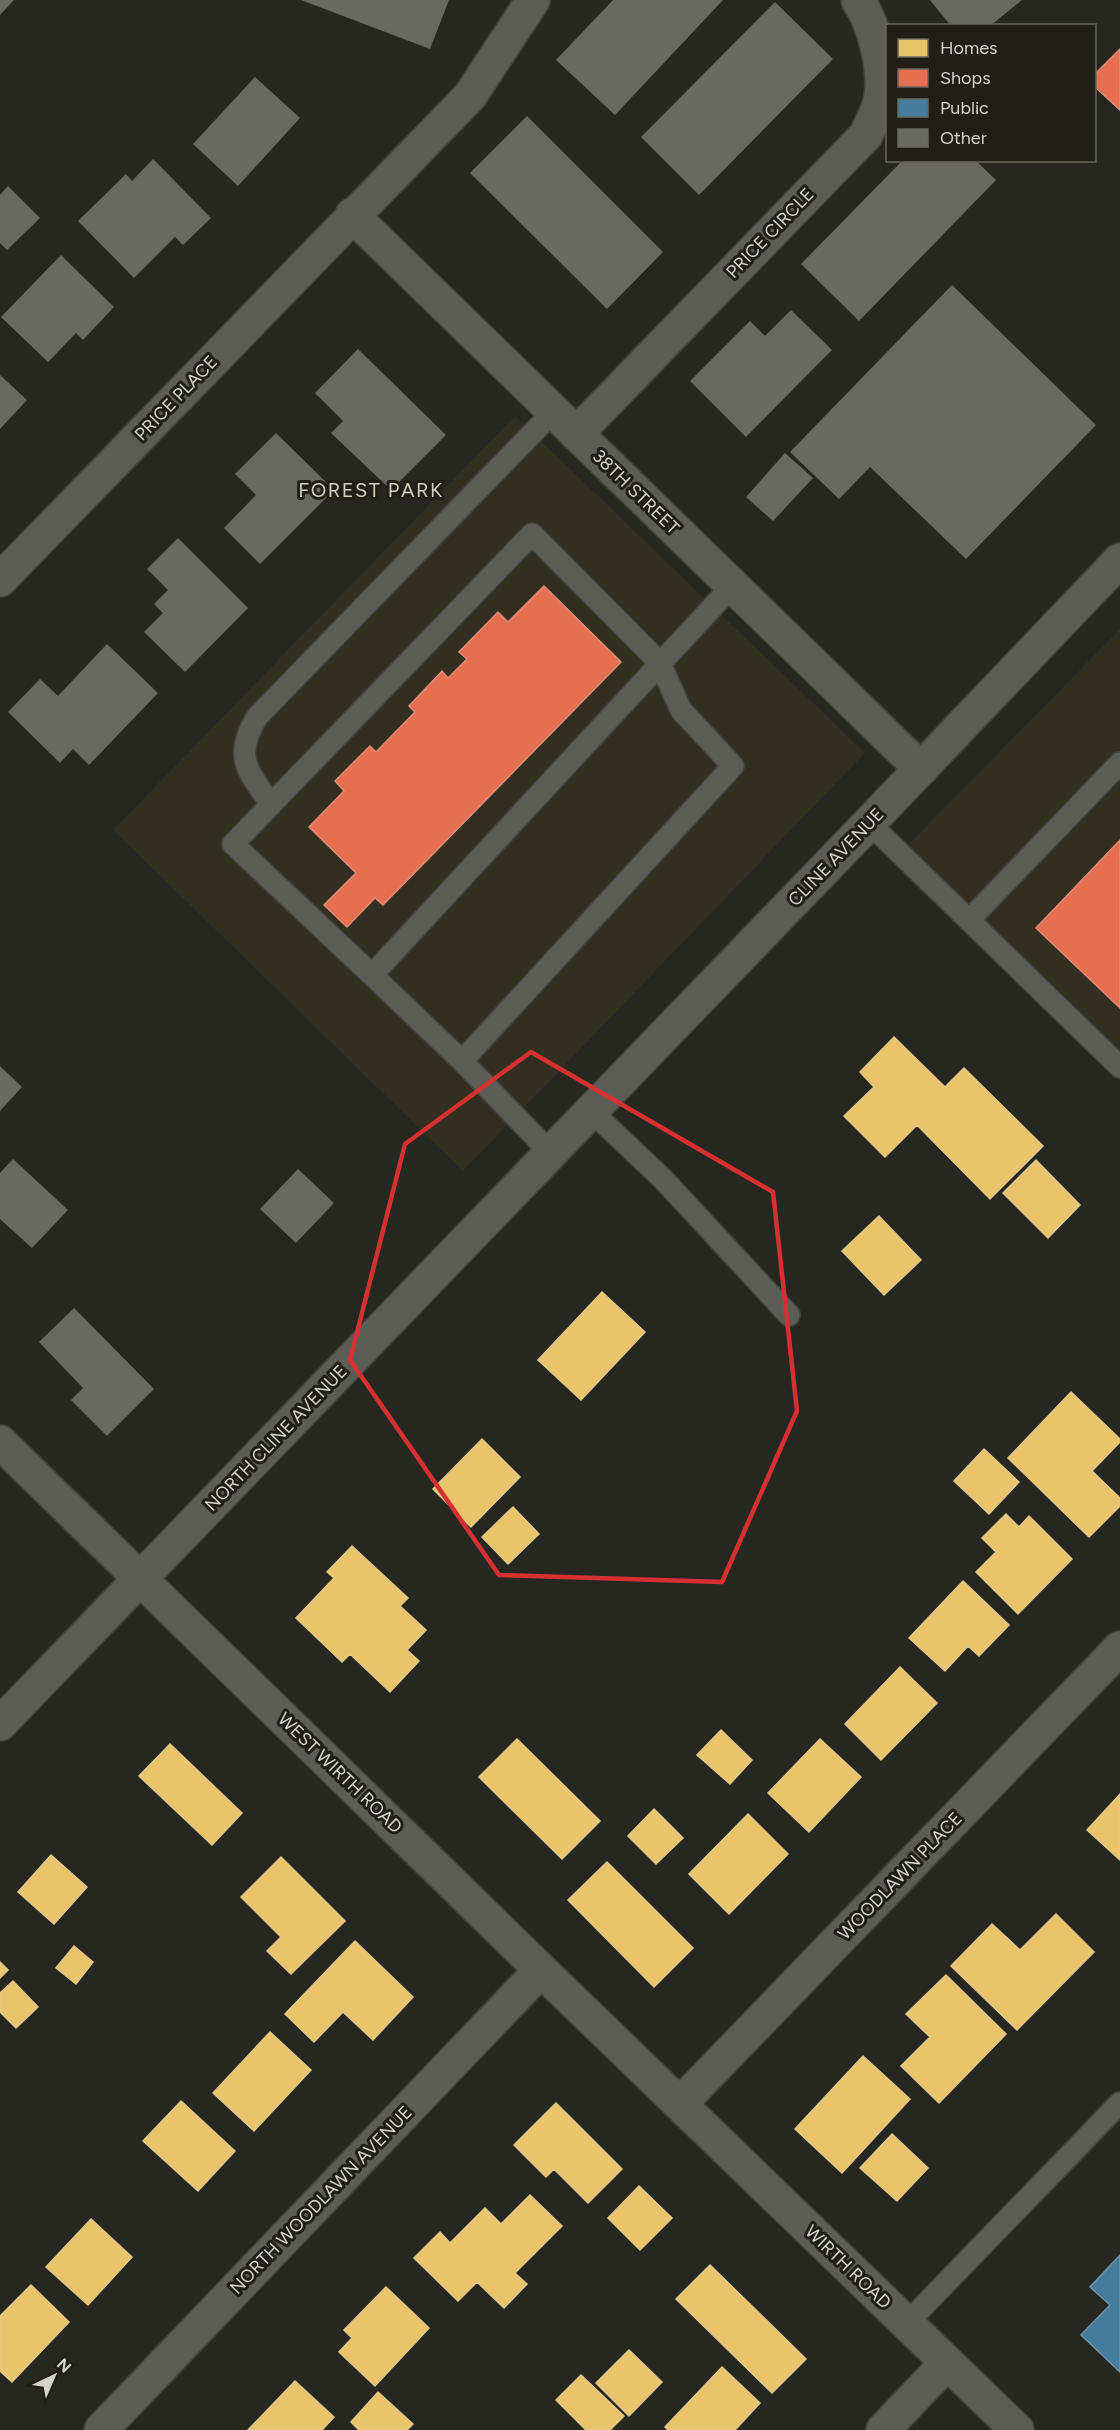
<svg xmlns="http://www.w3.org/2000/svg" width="1120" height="2430" viewBox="0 0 1120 2430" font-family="Figtree,sans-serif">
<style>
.built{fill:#322f20}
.homes{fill:#e9c46a;stroke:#e3c888;stroke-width:1.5}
.shops{fill:#e76f51;stroke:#e18d76;stroke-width:1.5}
.public{fill:#457b9d;stroke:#7095ab;stroke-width:1.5}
.building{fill:#686a61}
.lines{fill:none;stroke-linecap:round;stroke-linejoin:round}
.service-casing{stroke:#43433e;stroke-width:24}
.minor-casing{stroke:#43433e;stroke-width:36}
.tertiary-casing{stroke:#43433e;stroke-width:36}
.service{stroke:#5d5d58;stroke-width:21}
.minor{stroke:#5d5d58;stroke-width:33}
.tertiary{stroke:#5d5d58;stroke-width:33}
.marked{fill:none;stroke:#d63130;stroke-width:4.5;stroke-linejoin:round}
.labels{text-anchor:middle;stroke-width:6;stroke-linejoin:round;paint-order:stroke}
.street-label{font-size:18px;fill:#d4d3cd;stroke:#211f15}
.neighbourhood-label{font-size:20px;letter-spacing:1.5px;fill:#d1cfc2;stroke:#211f15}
</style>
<rect width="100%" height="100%" fill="#272722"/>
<!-- built -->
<path class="built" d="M515,416L865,753L463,1171L113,830Z
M1120,629V1064L900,853Z"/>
<!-- homes -->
<path class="homes" d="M894,1037L945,1087L964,1068L1043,1146L990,1199L917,1125L885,1157L844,1116L874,1087L860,1072Z
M1036,1160L1080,1205L1048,1238L1003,1193Z
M879,1216L921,1260L884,1295L842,1251Z
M602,1292L645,1332L581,1400L538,1360Z
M1071,1392L1120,1439V1442L1092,1471L1120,1498V1506L1089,1537L1008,1458Z
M482,1439L520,1477L471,1527L433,1489Z
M984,1449L1019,1482L989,1514L954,1481Z
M513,1507L539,1534L508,1564L482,1537Z
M1006,1514L1019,1527L1029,1516L1072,1559L1018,1614L976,1572L996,1552L982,1538Z
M352,1546L408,1598L400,1606L426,1630L407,1650L419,1661L390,1692L350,1654L342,1662L296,1618L334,1578L327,1572Z
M963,1581L1009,1625L979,1656L968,1646L945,1671L909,1638Z
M900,1667L937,1703L881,1760L845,1724Z
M721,1730L752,1760L730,1784L697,1755Z
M517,1739L600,1821L562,1859L479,1777Z
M820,1739L861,1777L809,1832L768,1793Z
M170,1744L242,1813L212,1845L139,1776Z
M1120,1794V1860L1087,1830Z
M654,1809L683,1838L656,1864L628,1836Z
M748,1814L788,1854L729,1914L689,1874Z
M51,1855L87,1887L54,1924L18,1892Z
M281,1857L345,1921L291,1974L267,1951L281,1937L241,1897Z
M607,1862L693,1948L654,1987L568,1900Z
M1056,1914L1094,1952L1017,2030L951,1966L992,1924L1020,1950Z
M355,1941L413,1997L373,2040L343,2012L314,2042L285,2014Z
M74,1946L93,1962L76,1984L56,1968Z
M0,1962L8,1970L0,1978Z
M946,1975L1006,2034L939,2103L901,2066L930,2037L906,2014Z
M13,1981L38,2007L16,2028L0,2012V1993Z
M270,2032L311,2070L254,2131L213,2093Z
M863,2056L910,2099L842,2173L795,2129Z
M181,2101L235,2151L198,2191L143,2141Z
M556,2103L622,2169L588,2203L554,2169L546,2177L514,2145Z
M892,2134L928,2168L897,2201L860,2168Z
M639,2186L672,2218L640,2250L608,2218Z
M530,2195L562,2226L515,2273L527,2284L504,2308L477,2282L458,2301L414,2258L440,2232L450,2243L485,2208L501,2224Z
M91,2219L132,2257L88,2305L46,2267Z
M710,2265L806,2359L772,2393L676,2299Z
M31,2285L69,2322L12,2382L0,2371V2316Z
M386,2287L429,2328L375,2386L339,2352L352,2338L344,2330Z
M629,2350L662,2382L629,2416L596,2383Z
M722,2367L760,2403L735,2430H668L665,2427Z
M581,2375L624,2416L610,2430H586L556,2400Z
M295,2381L334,2417L322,2430H248Z
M378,2392L413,2424L407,2430H359L351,2422Z"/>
<!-- shops -->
<path class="shops" d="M1120,49V110L1094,86V75Z
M544,586L621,662L383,905L375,898L347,927L324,905L356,873L309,827L344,791L335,781L370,746L376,752L415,712L409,706L442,671L448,678L467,659L459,652L498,612L508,622Z
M1120,840V1008L1036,928Z"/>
<!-- public -->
<path class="public" d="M1120,2255V2372L1081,2335L1110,2305L1090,2287Z"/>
<!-- building -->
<path class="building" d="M0,0H14L0,15Z
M301,0H449L430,49Z
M613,0H723L615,115L556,60Z
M930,0H1022L990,26H951Z
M775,2L833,59L699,195L641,137Z
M255,77L300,118L238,186L193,144Z
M527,116L663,252L607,309L470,173Z
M153,159L211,218L183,245L175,237L134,278L78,221L126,174L132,181Z
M903,160H975L996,180L859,321L801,264Z
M8,186L40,218L7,250L0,243V195Z
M61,255L114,307L83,340L76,333L48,362L1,317Z
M952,285L1096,425L966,559L870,467L839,499L790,452Z
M791,310L832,350L746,437L690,381L750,321L765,336Z
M358,349L446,435L391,490L331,433L343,421L315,393Z
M0,375L27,400L0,429Z
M276,433L334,490L260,564L224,528L256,495L235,474Z
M785,453L813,478L773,521L746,497Z
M178,538L248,608L185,672L144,632L163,613L154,604L168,590L147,569Z
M107,644L158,693L89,765L73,749L60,763L8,712L40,679L58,696Z
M0,1066L22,1087L0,1111Z
M13,1159L68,1210L32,1248L0,1219V1173Z
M298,1169L334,1203L296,1243L260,1209Z
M74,1308L154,1389L107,1436L71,1400L83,1388L39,1342Z"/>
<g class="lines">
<defs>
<path id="service" d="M271,804C247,770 233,757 257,717L553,412
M869,823L1120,1067
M969,920L1120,763
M372,975L462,1061L551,1153
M462,1061L733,766L681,710L660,663L532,534L233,844L372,975L733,585
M591,1111L663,1179L789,1315
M907,2323L1120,2103"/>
<path id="minor" d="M352,215L921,769
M576,434L866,135C871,123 880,108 881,96C885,67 874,24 858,0
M0,580L470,96L533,0
M0,1442L541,1970L1017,2430
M680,2104L1120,1648
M101,2430L541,1970
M883,2430L947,2363"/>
<path id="tertiary" d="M0,1724L869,823L1120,560"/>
</defs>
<!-- service casing -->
<use href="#service" class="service-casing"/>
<!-- minor casing -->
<use href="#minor" class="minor-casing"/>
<!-- tertiary casing -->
<use href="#tertiary" class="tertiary-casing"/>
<!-- service -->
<use href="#service" class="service"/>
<!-- minor -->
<use href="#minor" class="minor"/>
<!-- tertiary -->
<use href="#tertiary" class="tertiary"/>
</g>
<!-- marked area -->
<path class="marked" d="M531,1052L773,1192L797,1411L722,1582L499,1575L350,1360L405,1144Z"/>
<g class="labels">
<!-- street labels -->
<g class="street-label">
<text transform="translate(770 233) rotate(-46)" y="6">PRICE CIRCLE</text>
<text transform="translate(176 398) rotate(-46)" y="6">PRICE PLACE</text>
<text transform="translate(636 492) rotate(44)" y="6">38TH STREET</text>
<text transform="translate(836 857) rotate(-46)" y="6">CLINE AVENUE</text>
<text transform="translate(276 1438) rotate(-46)" y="6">NORTH CLINE AVENUE</text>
<text transform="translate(340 1773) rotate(44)" y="6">WEST WIRTH ROAD</text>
<text transform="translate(900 1876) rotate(-46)" y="6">WOODLAWN PLACE</text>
<text transform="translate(321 2200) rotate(-46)" y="6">NORTH WOODLAWN AVENUE</text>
<text transform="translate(848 2267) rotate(44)" y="6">WIRTH ROAD</text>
</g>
<!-- neighbourhood labels -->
<g class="neighbourhood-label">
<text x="371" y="497">FOREST PARK</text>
</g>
</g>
<!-- legend -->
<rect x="886" y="24" width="210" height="138" fill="#211f15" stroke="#69675f" stroke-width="1.5"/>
<rect x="898" y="39" width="30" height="18" fill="#e9c46a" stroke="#69675f" stroke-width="1.5"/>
<text x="940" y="54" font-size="18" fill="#d4d3cd">Homes</text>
<rect x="898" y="69" width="30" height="18" fill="#e76f51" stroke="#69675f" stroke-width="1.5"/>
<text x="940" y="84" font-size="18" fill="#d4d3cd">Shops</text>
<rect x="898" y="99" width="30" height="18" fill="#457b9d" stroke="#69675f" stroke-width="1.5"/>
<text x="940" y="114" font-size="18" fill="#d4d3cd">Public</text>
<rect x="898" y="129" width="30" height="18" fill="#686a61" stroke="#69675f" stroke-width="1.5"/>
<text x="940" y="144" font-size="18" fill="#d4d3cd">Other</text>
<!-- north arrow -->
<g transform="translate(54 2376) rotate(44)" stroke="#211f15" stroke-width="4.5" paint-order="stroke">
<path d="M0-4.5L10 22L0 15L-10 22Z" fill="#d4d3cd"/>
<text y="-9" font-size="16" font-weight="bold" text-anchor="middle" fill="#d4d3cd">N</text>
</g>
</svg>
